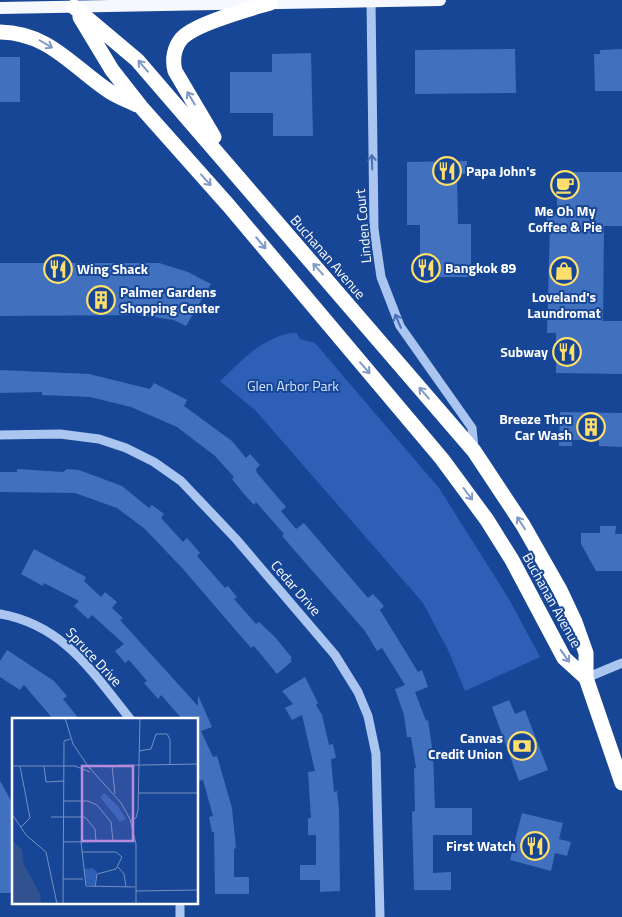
<svg xmlns="http://www.w3.org/2000/svg" width="622" height="917" viewBox="0 0 622 917" font-family="'Titillium Web',sans-serif">
<style>
.green{fill:#2c5fb5}
.building{fill:#4170be}
.lines{fill:none;stroke-linecap:round;stroke-linejoin:round}
.minor{stroke:#abc5f1;stroke-width:9}
.major{stroke:#f5f8ff;stroke-width:12}
.highway{stroke:#fff;stroke-width:15}
.oneway{stroke:#8099c5}
.oneway2{stroke:#4b72b6}
.labels{text-anchor:middle;stroke-width:4;stroke-linejoin:round;paint-order:stroke}
.poi-label{font-size:14px;font-weight:bold;fill:#fff;stroke:#184696;text-anchor:start}
.street-label{font-size:14px;fill:#fff;stroke:#184696}
.park-label{font-size:14px;fill:#d2e2fc;stroke:#184696}
.inset-road{fill:none;stroke:#7490c0;stroke-width:1}
.view{fill:#b68bdc;fill-opacity:0.15;stroke:#b68bdc;stroke-width:2.5}
.inset-edge{fill:none;stroke:#fff;stroke-width:2.5}
</style>
<rect width="100%" height="100%" fill="#184696"/>
<!-- green -->
<path class="green" d="M291,333H297L300,339L315,343L439,488L509,599L540,657L465,691L449,652L423,603L256,411L220,381C242,361 260,339 291,333Z"/>
<!-- building -->
<path class="building" d="M515,49L516,93L415,94V50Z
M622,49V91H595L594,54H600V50Z
M311,53L313,136H273V113H230V72H272V54Z
M0,57H20V102H0Z
M467,161V174H457L458,224H471V277H420V225H407V162Z
M557,172H622V226H604L603,321H622V374L556,373V333H547L550,225H547V214H557Z
M0,263H159L188,272L211,284L186,326L174,320L139,315L0,316Z
M0,370L89,374L150,389L154,383L187,400L184,406L232,441L246,458L250,454L260,465L256,469L257,473L286,507L281,511L296,529L304,523L368,598L373,594L384,606L380,610L418,672L422,670L428,687L415,692L426,721L428,720L433,754L435,808H472V835H433V873L451,872V890H414L412,812L415,811L414,768H416L411,737H407L404,715L395,689L405,685L382,648L377,651L365,631L282,536L284,534L256,502L254,505L243,493L232,479L234,477L215,456L177,427L131,407L90,397L42,395V392L0,393Z
M560,412L622,413V447L599,446V440H572V446H559Z
M17,469L63,472L67,469L79,470L122,486L149,508L152,505L164,514L161,518L183,542L187,538L200,553L197,556L225,588L228,586L237,597L234,599L256,624L259,622L275,637L292,658L290,659L292,661L277,674L254,646L251,648L183,569L145,529L117,508L75,493L0,492V472H17Z
M600,526H616L615,534H622V571H596L581,544V533H600Z
M34,549L86,577L84,581L101,597L105,592L117,602L112,608L123,618L120,620L198,706V695L212,727L201,731L213,757L217,756L232,808L236,848L234,849V877H249V894H215L214,832H212L209,817L213,816L203,780L198,781V720H183L161,695L158,699L144,683L147,681L129,660L125,663L115,651L124,644L92,615L88,619L74,606L79,601L44,583L43,586L21,574Z
M7,650L54,681L67,696L63,699L80,720H54L24,685L20,690L0,677V661Z
M305,677L318,703L316,705L322,715L329,745L333,744L336,758L331,759L334,792L337,791L339,810L340,891L320,892V880H300V865H316V835H308V818H311L308,772L315,771L302,715L292,720L285,708L293,704L282,691Z
M509,700L515,714L525,710L548,770L519,781L492,707Z
M0,781L14,806V893H0Z
M522,813L563,823L559,839L571,842L567,856L555,853L551,871L510,860Z"/>
<g class="lines">
<!-- minor -->
<path class="minor" d="M371,1L374,229L381,277L400,326L472,428L474,448
M0,435L60,434L99,439L126,448L154,462L181,481L236,539L335,655L358,692L368,716L376,754L380,917
M0,614C64,625 93,673 131,720
M586,678L622,663
M180,917V903"/>
<!-- major -->
<path class="major" d="M0,8L440,0"/>
<!-- highway -->
<path class="highway" d="M74,7L137,60L474,451L523,525L560,590L575,622L586,653V678L622,783
M80,17L112,70L141,107L229,206L442,459L487,520L512,560L564,658L586,678
M0,32C48,33 70,64 106,89C115,96 127,100 137,105
M214,137L175,71C172,60 174,47 182,38C196,23 250,9 270,3"/>
</g>
<!-- one-way arrows -->
<defs><path id="oneway-shaft" d="M-6 0H5M1.5-3L5.5 0L1.5 3" fill="none" stroke-width="1.6" stroke-linecap="round" stroke-linejoin="round" transform="scale(1.25)"/></defs>
<g class="oneway">
<use href="#oneway-shaft" transform="translate(46 44) rotate(30)"/>
<use href="#oneway-shaft" transform="translate(143 66) rotate(-131)"/>
<use href="#oneway-shaft" transform="translate(191 98) rotate(-121)"/>
<use href="#oneway-shaft" transform="translate(206 180) rotate(48)"/>
<use href="#oneway-shaft" transform="translate(261 243) rotate(50)"/>
<use href="#oneway-shaft" transform="translate(318 269) rotate(-132)"/>
<use href="#oneway-shaft" transform="translate(365 368) rotate(49)"/>
<use href="#oneway-shaft" transform="translate(424 393) rotate(-131)"/>
<use href="#oneway-shaft" transform="translate(468 494) rotate(53)"/>
<use href="#oneway-shaft" transform="translate(521 523) rotate(-123)"/>
<use href="#oneway-shaft" transform="translate(565 656) rotate(55)"/>
</g>
<g class="oneway2">
<use href="#oneway-shaft" transform="translate(372 162) rotate(-92)"/>
<use href="#oneway-shaft" transform="translate(398 321) rotate(-113)"/>
</g>
<!-- icons -->
<defs>
<symbol id="restaurant-ring" viewBox="-11 -11 22 22"><circle r="9.5" fill="#184696" stroke="#ffdf6b" stroke-width="1.5"/><path d="M-5-6h1v4h1v-4h1v4h1v-4h1v5L-1.5 .5V6h-2V.5L-5-1ZM5-6V6H3V1.5H1.5Q1.5-4 5-6Z" fill="#ffdf6b"/></symbol>
<symbol id="cafe-ring" viewBox="-11 -11 22 22"><circle r="9.5" fill="#184696" stroke="#ffdf6b" stroke-width="1.5"/><path d="M-5.5-4.5H6V0H3Q3 3.5 0 3.5H-2.5Q-5.5 3.5-5.5 0ZM3-3.2v2h1.7v-2ZM-6 4.5H4V6H-6Z" fill="#ffdf6b"/></symbol>
<symbol id="shop-ring" viewBox="-11 -11 22 22"><circle r="9.5" fill="#184696" stroke="#ffdf6b" stroke-width="1.5"/><path d="M-5-2.5h2.3a2.7 3.5 0 0 1 5.4 0H5L5.5 6h-11ZM-1.5-2.5h3a1.5 2.3 0 0 0-3 0Z" fill="#ffdf6b"/></symbol>
<symbol id="building-ring" viewBox="-11 -11 22 22"><circle r="9.5" fill="#184696" stroke="#ffdf6b" stroke-width="1.5"/><path d="M-4-6H4V6H1V3H-1V6H-4ZM-2.5-4.3h1.7v1.8h-1.7ZM.8-4.3h1.7v1.8H.8ZM-2.5-1h1.7V.8h-1.7ZM.8-1h1.7V.8H.8Z" fill="#ffdf6b"/></symbol>
<symbol id="bank-ring" viewBox="-11 -11 22 22"><circle r="9.5" fill="#184696" stroke="#ffdf6b" stroke-width="1.5"/><path d="M-6-4H6V4H-6ZM0-2.3a2.3 2.3 0 1 0 0 4.6a2.3 2.3 0 1 0 0-4.6Z" fill="#ffdf6b"/></symbol>
</defs>
<g fill-rule="evenodd">
<use href="#restaurant-ring" x="431" y="155" width="32" height="32"/>
<use href="#cafe-ring" x="549" y="169" width="32" height="32"/>
<use href="#restaurant-ring" x="410" y="252" width="32" height="32"/>
<use href="#restaurant-ring" x="42" y="253" width="32" height="32"/>
<use href="#shop-ring" x="548" y="255" width="32" height="32"/>
<use href="#building-ring" x="85" y="284" width="32" height="32"/>
<use href="#restaurant-ring" x="551" y="336" width="32" height="32"/>
<use href="#building-ring" x="575" y="411" width="32" height="32"/>
<use href="#bank-ring" x="506" y="730" width="32" height="32"/>
<use href="#restaurant-ring" x="519" y="830" width="32" height="32"/>
</g>
<g class="labels">
<!-- poi labels -->
<g class="poi-label">
<text x="466" y="176">Papa John's</text>
<text x="565" y="216" text-anchor="middle">Me Oh My<tspan x="565" dy="16">Coffee &amp; Pie</tspan></text>
<text x="445" y="273">Bangkok 89</text>
<text x="77" y="274">Wing Shack</text>
<text x="120" y="297">Palmer Gardens<tspan x="120" dy="16">Shopping Center</tspan></text>
<text x="564" y="302" text-anchor="middle">Loveland's<tspan x="564" dy="16">Laundromat</tspan></text>
<text x="548" y="357" text-anchor="end">Subway</text>
<text x="572" y="424" text-anchor="end">Breeze Thru<tspan x="572" dy="16">Car Wash</tspan></text>
<text x="503" y="743" text-anchor="end">Canvas<tspan x="503" dy="16">Credit Union</tspan></text>
<text x="516" y="851" text-anchor="end">First Watch</text>
</g>
<!-- street labels -->
<g class="street-label">
<text transform="translate(363 226) rotate(-95)" y="5">Linden Court</text>
<text transform="translate(328 257) rotate(49)" y="5">Buchanan Avenue</text>
<text transform="translate(296 588) rotate(49)" y="5">Cedar Drive</text>
<text transform="translate(552 600) rotate(61)" y="5">Buchanan Avenue</text>
<text transform="translate(94 657) rotate(47)" y="5">Spruce Drive</text>
</g>
<!-- park labels -->
<g class="park-label">
<text x="293" y="391">Glen Arbor Park</text>
</g>
</g>
<!-- overview -->
<g transform="translate(12 718)">
<rect width="186" height="186" fill="#184696"/>
<path d="M92,75L106,88L114,101L108,104L88,79ZM81,150L85,154L82,168L74,166L72,151Z" fill="#2c5fb5"/>
<path d="M0,122L10,132L12,147L28,176L29,186H0Z" fill="#31528e"/>
<path class="inset-road" d="M53,0L61,26L78,51M127,33L139,31L144,16H155L158,21V47M0,48H64M8,48L18,100L9,109M32,48L34,64L52,63M63,48L78,54M75,48L187,46M76,48L109,85L118,101L124,126V186M100,48L103,76M127,75H187M51,83H76L85,87L99,104L101,123M0,96L14,117L34,134L45,186M39,99H73L83,111L84,123M118,103L124,100L126,92L128,0M51,124L123,123M69,124L74,168L123,169M70,134H104L110,139L104,151L85,156L83,169M106,149L112,156L114,169M51,161H71M124,173L187,172M51,186L52,23L58,21"/>
<path class="view" d="M70,48H121V123H70Z"/>
<rect width="186" height="186" class="inset-edge"/>
</g>
</svg>
